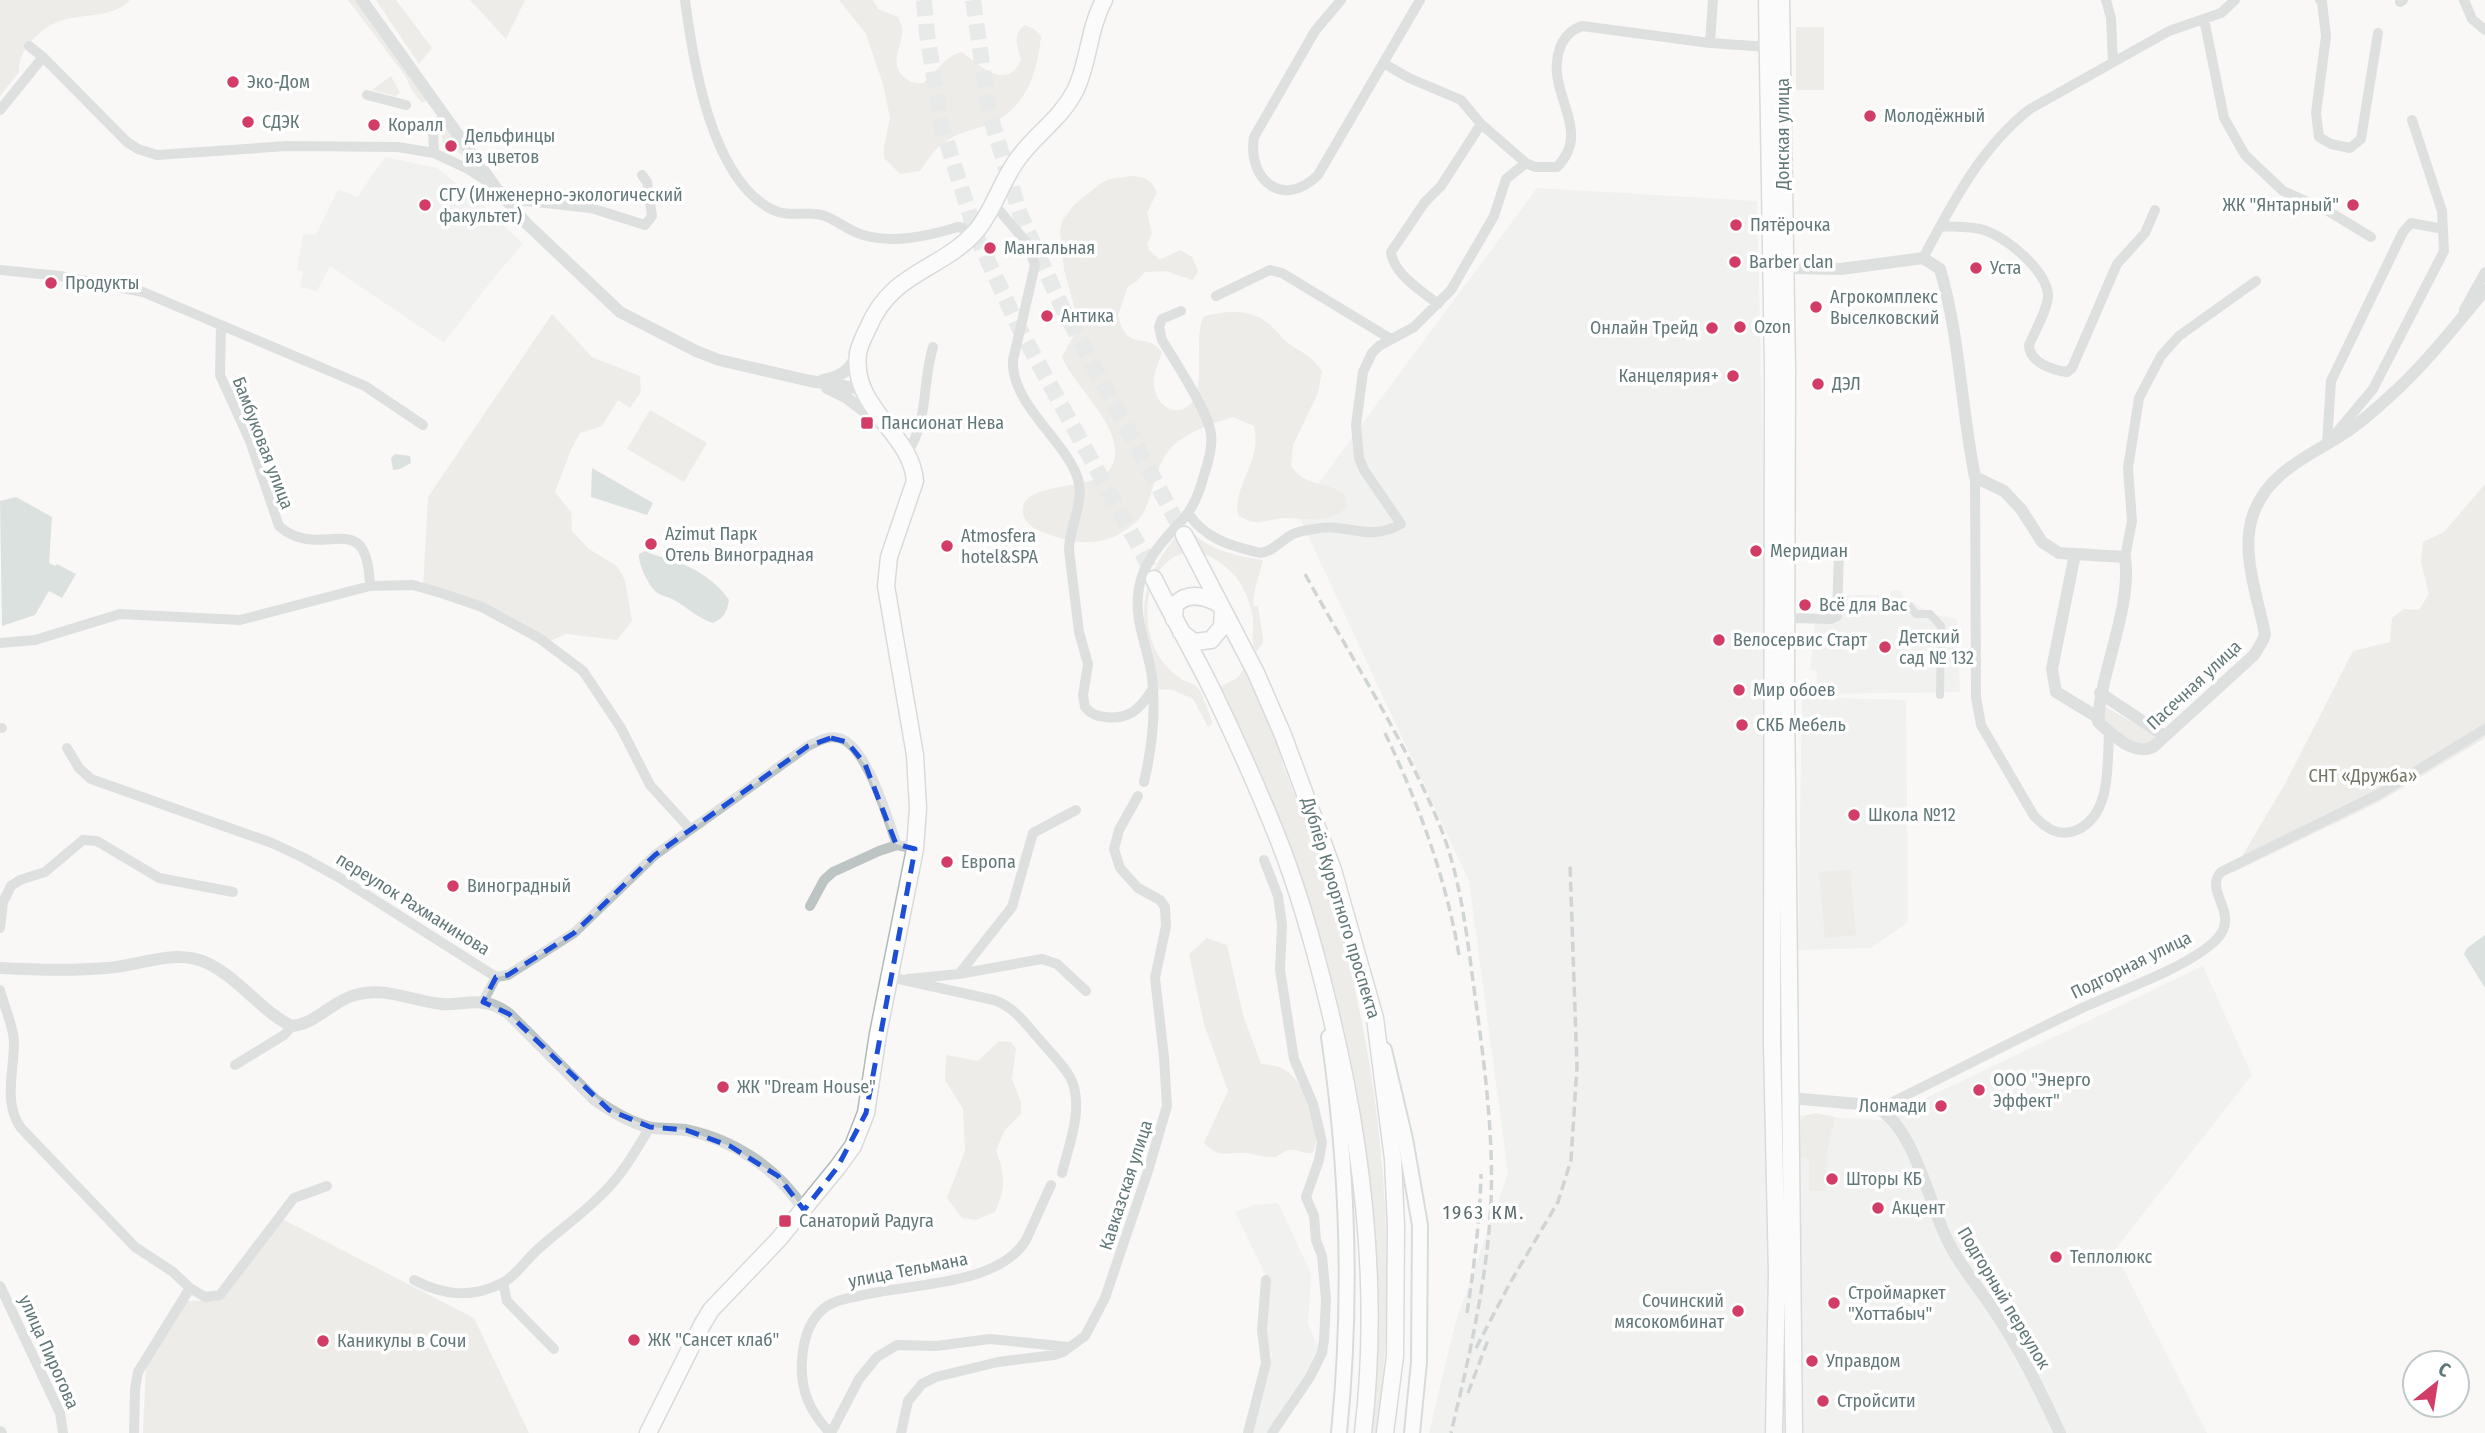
<svg xmlns="http://www.w3.org/2000/svg" width="2485" height="1433" viewBox="0 0 2485 1433" font-family="'Fira Sans Condensed',sans-serif">
<style>
.built{fill:#e7e8e7}
.green{fill:#ddddd6}
.water{fill:#b6c5c1}
.lines{fill:none;stroke-linecap:round;stroke-linejoin:round}
.primary-tunnel{stroke:#d3d8d7;stroke-width:16;stroke-dasharray:16 8;stroke-linecap:butt}
.secondary-casing{stroke:#afb9b8;stroke-width:18}
.primary-casing{stroke:#b0b9b8;stroke-width:19}
.pedestrian{stroke:#bcc4c4;stroke-width:8}
.minor{stroke:#bcc4c4;stroke-width:10}
.tertiary{stroke:#bcc4c4;stroke-width:12}
.secondary{stroke:#fff;stroke-width:14}
.primary{stroke:#fff;stroke-width:16}
.rail{stroke:#9da9a8;stroke-width:3.5;stroke-dasharray:10 5;stroke-linecap:butt}
.marked{fill:none;stroke:#1d4ed8;stroke-width:5;stroke-dasharray:14 9;stroke-linejoin:round}
.poi-dot{fill:#d23d67;stroke:#fff;stroke-width:2.5}
.labels{text-anchor:middle;stroke-width:7;stroke-linejoin:round;paint-order:stroke}
.poi-label{font-size:18px;fill:#627878;stroke:#fff;text-anchor:start}
.street-label{font-size:18px;fill:#627878;stroke:#fff}
.park-label{font-size:18px;fill:#727765;stroke:#fff}
.neighbourhood-label{font-size:19px;letter-spacing:2px;fill:#586a69;stroke:#fff}
</style>
<rect width="100%" height="100%" fill="#f9f8f7"/>
<!-- built -->
<path class="built" d="M385,157L437,168L482,204L523,244L492,280L444,343L330,266L317,291L300,287L303,272L297,270L303,234L316,235L338,189L357,197Z
M1537,188L1757,201L1779,1114L1880,1120L2203,966L2252,1075L2114,1251L2207,1433H1429L1455,1324L1508,1173L1469,881L1297,512Z
M1892,590H1900L1902,595L1931,614L1957,619L1960,692L1816,694L1817,671L1810,670L1815,624L1837,621L1843,595H1890Z
M1802,697L1906,700L1908,922L1871,948L1798,950Z
M1278,1203L1311,1273L1308,1324L1319,1350L1314,1364L1309,1366L1312,1375L1273,1433H1250L1260,1387L1273,1354L1265,1346L1268,1280L1235,1212L1253,1205Z"/>
<!-- green -->
<path class="green" d="M0,0H130C114,17 88,14 67,19C45,23 17,49 19,72L0,96Z
M348,0H356L427,100L422,103L412,91L406,77Z
M376,0H396L432,48L419,64Z
M470,0H525L506,39Z
M839,0H873L878,9L898,17C899,20 901,24 902,27C904,45 888,61 903,76C909,83 915,83 923,83C938,72 944,56 962,52C979,65 1007,92 1021,60C1018,45 1011,36 1025,25L1034,29L1041,36C1037,76 1025,112 984,126C969,131 953,134 940,146C932,152 926,163 920,171L900,174L884,158V147L890,118L883,84L866,34Z
M1796,27H1824V90H1796Z
M391,76L400,93L395,96L372,90Z
M445,128L447,129L467,158L443,143L441,132Z
M1132,176C1145,177 1152,180 1157,192L1147,213L1152,234L1147,244L1149,250L1159,259L1164,258L1180,250L1192,257L1198,271L1193,280L1165,271L1145,272L1137,281L1128,286L1118,315C1127,354 1145,330 1162,352C1159,362 1153,375 1154,384C1154,399 1168,415 1183,409C1211,398 1191,338 1204,316C1226,311 1249,308 1268,323C1275,329 1281,337 1288,343C1301,352 1313,357 1322,371L1318,393L1293,445L1291,466C1308,489 1327,480 1345,495L1347,506C1331,525 1307,518 1285,518C1264,519 1259,529 1238,515C1233,483 1263,461 1254,426L1233,417C1213,423 1187,432 1172,447C1157,462 1155,486 1147,505C1143,516 1136,523 1127,529C1099,550 1066,543 1036,529C1030,526 1025,521 1023,514C1018,479 1093,493 1110,469C1133,435 1074,388 1062,357L1076,331L1078,320L1064,270L1060,231L1062,221L1075,204L1100,184L1109,179Z
M552,314L592,357L640,376L641,392L630,408L618,400L602,426L580,433L571,450L555,492L571,512L572,531L589,549L617,566L625,580L632,621L617,640L566,634L550,641L487,608L423,588L428,497Z
M650,410L707,443L684,482L627,449Z
M2485,484V738L2379,802L2232,873L2285,784L2353,651L2390,642L2392,618L2404,609L2419,610L2429,594L2421,562L2423,542L2444,532Z
M1186,524C1201,549 1236,556 1263,560L1255,589L1253,606H1258L1263,638V643L1256,652C1250,642 1254,633 1253,621C1252,605 1244,585 1232,573C1180,520 1134,579 1151,638C1156,656 1167,670 1183,680C1187,682 1194,684 1197,687C1204,695 1208,712 1212,721V724L1208,727L1193,699L1173,690L1155,689C1157,669 1152,655 1147,636C1136,590 1158,557 1186,524Z
M1245,668L1285,756L1282,763C1297,801 1313,839 1325,878C1381,1055 1401,1248 1377,1433H1371C1377,1389 1375,1345 1374,1300C1374,1256 1374,1212 1368,1168C1354,1045 1320,924 1275,809C1259,767 1239,728 1220,687L1237,678Z
M2104,706L2155,735L2154,740L2143,745C2132,741 2108,731 2104,718C2103,714 2104,710 2104,706Z
M1850,870L1856,935L1825,938L1819,872Z
M1207,938L1227,945L1243,1015L1261,1064C1271,1065 1280,1066 1288,1072C1305,1085 1326,1135 1312,1153C1303,1154 1298,1149 1290,1150C1284,1150 1281,1155 1275,1157C1265,1158 1256,1154 1246,1153C1227,1151 1220,1160 1204,1143L1228,1091L1204,1024L1189,954Z
M999,1041L1011,1042L1016,1049L1012,1079L1021,1102V1114L1005,1130L996,1150C1005,1175 1006,1188 995,1212L976,1220L962,1218L947,1198L965,1151L963,1109L945,1080L946,1055L978,1061Z
M1816,1113L1835,1117L1827,1153L1826,1191H1809V1158L1800,1157L1801,1120L1806,1115Z
M280,1218L474,1318L529,1433H143L146,1365L186,1301L219,1300Z"/>
<!-- water -->
<path class="water" d="M395,454L410,456L411,463L400,469L393,470L391,458Z
M592,468L653,503L647,515L591,497Z
M16,497L52,517L49,563L55,566L57,564L76,574L62,598L49,591L35,615L2,626L0,501Z
M645,551C656,557 667,557 678,562C698,570 717,582 729,600C727,612 724,618 713,623C698,618 688,608 674,600C667,596 659,596 654,590C647,582 638,564 639,554Z
M2485,935V988L2464,954L2467,948Z"/>
<g class="lines">
<!-- primary-tunnel -->
<path class="primary-tunnel" d="M924,0L927,34L942,127L977,237L1018,326L1143,554L1154,579
M973,0L989,112L1020,214L1061,305L1184,535"/>
<defs>
<path id="secondary" d="M1329,1037C1348,1167 1352,1302 1339,1433
M1384,1050L1405,1139L1420,1225L1419,1362L1412,1433"/>
<path id="primary" d="M1767,0L1773,369L1772,1043L1777,1274L1774,1433
M1781,0L1787,370L1786,697L1794,1433
M1184,535L1256,673L1283,735L1333,870L1375,1018L1393,1159L1396,1227L1395,1356L1385,1433
M1154,579C1173,618 1196,656 1215,696C1236,740 1257,786 1275,831C1298,887 1314,945 1328,1003C1363,1143 1380,1289 1363,1433
M1174,619L1175,605C1188,591 1205,596 1219,604
M1181,632L1194,642L1211,640L1222,627L1223,611
M648,1433L702,1325L711,1310L778,1240L837,1168L853,1146L866,1113L878,1034L915,849L918,808L915,755L886,586L889,557L915,481C911,432 851,409 858,353C860,344 864,336 868,328C892,270 942,271 977,230C994,209 1001,182 1017,160C1034,135 1060,120 1075,91C1089,63 1088,30 1104,0"/>
</defs>
<!-- secondary casing -->
<use href="#secondary" class="secondary-casing"/>
<!-- primary casing -->
<use href="#primary" class="primary-casing"/>
<!-- pedestrian -->
<path class="pedestrian" d="M1909,606L1916,614H1930L1941,626L1940,695"/>
<!-- minor -->
<path class="minor" d="M685,0C693,61 711,180 773,210C790,218 807,210 825,216C838,221 849,231 863,235C894,244 928,236 958,227L963,228L970,236
M1341,0L1315,31L1254,137C1247,181 1284,209 1318,175L1420,0
M2106,0L2111,18L2113,62
M2320,0L2322,2L2326,36L2316,113L2319,137L2331,144L2350,148L2361,139L2378,33
M2464,0L2472,19L2485,30
M2400,2L2403,0
M2204,19L2224,118L2245,155L2283,191L2328,211L2371,237
M1710,43L1713,0
M29,46L43,57L127,142L138,149L157,155L287,146L398,147L434,153L468,169L490,183
M1383,63L1409,78L1461,100L1481,124L1526,163L1535,167H1557C1596,127 1540,91 1562,43C1567,34 1572,30 1582,26L1710,43L1769,47
M367,95L406,105
M0,110L43,57
M434,153L433,127L445,116
M509,203L526,201L591,208L645,225L652,216L647,182L642,175
M993,203L1027,243L1035,265L1013,360C1010,402 1064,440 1077,476C1086,500 1069,527 1069,550L1079,632L1088,664L1083,695L1085,707C1091,714 1096,716 1105,717C1129,720 1140,709 1152,690
M1940,226C1954,227 1971,226 1984,230C2007,238 2045,269 2048,294C2049,307 2034,333 2029,345C2029,362 2052,370 2067,372L2072,368L2117,264L2145,233L2155,210
M1923,258C1952,204 1981,147 2030,109L2169,31L2221,13L2235,0
M0,270L60,276L143,292L365,386L423,425
M1216,296L1270,270L1282,273L1391,339
M1438,304C1421,290 1394,275 1391,252L1425,202L1441,186L1481,124
M2464,310L2485,272
M221,325L220,375L250,441L279,526C322,564 367,502 370,586
M2332,438L2373,389L2444,251L2442,211L2412,120
M2327,443L2331,381L2403,232L2411,223L2443,229
M907,453C929,421 922,382 933,347
M1975,477L1976,697L1981,725L2034,816C2046,828 2059,838 2077,830C2112,814 2107,764 2109,732
M1188,513C1205,539 1231,546 1260,553C1273,552 1281,540 1293,534C1299,531 1307,530 1314,529C1349,522 1367,543 1401,524L1364,470L1359,458L1356,425L1363,372L1372,353L1379,346L1414,327L1451,290L1494,216L1506,179L1526,163
M2125,557L2132,521L2128,468L2139,398L2161,356L2179,336L2256,281
M1786,618L1831,619L1837,616L1839,550
M0,643L35,640L120,614L240,620L370,586L413,585L441,593L482,607L539,638L583,671L621,728L650,785L690,829
M0,728H2
M67,748L79,768L91,779L272,843L302,857L340,878L496,977L508,975L574,933L655,855L808,746C817,742 828,735 839,738C867,745 888,820 897,845
M1144,782C1152,748 1156,712 1152,677C1148,646 1133,621 1139,588C1144,559 1165,539 1184,518C1195,505 1200,491 1204,475C1208,463 1213,446 1211,434C1209,413 1174,360 1162,340L1159,327L1162,319L1181,311
M1264,860L1278,896L1282,925L1280,970L1294,1059L1313,1104L1322,1142L1319,1160L1306,1197L1314,1216L1316,1240L1322,1256L1326,1299L1324,1340L1322,1353L1310,1377L1272,1433
M810,906L824,880L833,872L879,851L897,845L915,849
M0,928L3,902L11,886L20,880L45,872L83,840L97,841L159,878L233,892
M959,974L1012,907L1033,833L1076,810
M890,977L994,1000C1014,1007 1025,1023 1039,1039C1049,1051 1062,1063 1070,1077C1085,1106 1069,1144 1062,1173
M908,979L959,974L1042,959L1057,964L1086,991
M0,990C4,1007 14,1026 14,1043C14,1072 3,1103 21,1128L135,1247L173,1272L190,1288L205,1297L220,1295L294,1198L327,1186
M483,1002L496,977
M235,1065L284,1035L292,1026
M1880,1108C1948,1075 2014,1040 2082,1008C2121,990 2187,968 2216,940C2242,914 2203,892 2221,872L2379,794L2485,729
M414,1280C443,1295 471,1299 502,1283C515,1277 526,1260 537,1250C557,1232 580,1216 599,1197C621,1177 635,1152 650,1127
M503,1283L507,1301L554,1349
M0,1286L60,1413L63,1433
M134,1433L135,1389L138,1372L190,1288
M830,1433C810,1412 800,1390 802,1361C803,1343 807,1325 820,1312C830,1301 845,1299 859,1296C908,1283 997,1287 1026,1240L1051,1185
M831,1433L859,1379L877,1357L897,1345L936,1346L990,1339L1069,1347
M901,1433L908,1401L922,1384L936,1377L998,1362L1054,1355L1063,1352L1085,1336L1105,1298L1148,1171L1167,1106L1164,1057L1155,978L1166,926L1165,907L1160,900L1138,888L1120,868L1114,849L1119,830L1138,796
M1248,1433L1266,1363L1262,1330L1266,1280"/>
<!-- tertiary -->
<path class="tertiary" d="M362,0L496,188L526,223L620,312L696,351L719,360L810,381L863,389
M1785,268L1841,269L1923,258L1940,269C1960,337 1961,408 1975,477L2004,491L2021,509L2042,542L2059,553L2125,557C2132,609 2101,668 2098,722C2113,735 2133,756 2153,747L2254,655L2263,640L2265,634C2258,598 2241,554 2252,518C2266,471 2311,456 2348,431C2362,421 2376,409 2389,397C2424,366 2455,326 2485,290
M823,380C842,377 851,369 858,352
M827,388L847,398L881,424
M2075,554L2052,669L2056,692L2099,718
M2100,693L2165,736
M0,968C36,970 71,971 107,968C140,966 174,948 207,963C239,978 263,1013 292,1026C316,1024 332,1001 355,995C384,986 412,1001 441,1004C455,1006 470,1000 484,1003C494,1004 501,1008 509,1014L595,1100C611,1111 629,1122 648,1127C660,1130 674,1128 686,1130C734,1140 777,1168 804,1210
M1790,1098L1870,1105C1911,1117 1928,1199 1945,1235C1959,1266 1982,1291 2000,1320C2023,1355 2042,1395 2060,1433
M0,1432L1,1433"/>
<!-- secondary -->
<use href="#secondary" class="secondary"/>
<!-- primary -->
<use href="#primary" class="primary"/>
<!-- rail -->
<path class="rail" d="M1305,574C1351,658 1404,738 1440,826C1460,876 1466,929 1473,981C1483,1054 1494,1130 1491,1203C1487,1281 1469,1358 1451,1433
M1385,733C1418,802 1446,878 1459,955
M1467,1313C1474,1267 1480,1220 1481,1174
M1476,1348L1510,1283L1558,1202L1571,1160L1577,1067L1570,865
M1468,1393L1488,1340"/>
</g>
<!-- marked area -->
<path d="M0 0H2485V1433H0ZM831,738L847,742L865,764L896,844L915,849L866,1113L837,1168L804,1210L778,1176L730,1146L686,1130L650,1127L609,1110L509,1014L483,1002L496,977L508,975L574,933L655,855L808,746Z" fill="#f9f8f7" fill-opacity=".55" fill-rule="evenodd"/>
<path class="marked" d="M831,738L847,742L865,764L896,844L915,849L866,1113L837,1168L804,1210L778,1176L730,1146L686,1130L650,1127L609,1110L509,1014L483,1002L496,977L508,975L574,933L655,855L808,746Z"/>
<!-- markers -->
<g class="poi-dot">
<circle cx="233" cy="82" r="7"/>
<circle cx="1870" cy="116" r="7"/>
<circle cx="248" cy="122" r="7"/>
<circle cx="374" cy="125" r="7"/>
<circle cx="451" cy="146" r="7"/>
<circle cx="425" cy="205" r="7"/>
<circle cx="2353" cy="205" r="7"/>
<circle cx="1736" cy="225" r="7"/>
<circle cx="990" cy="248" r="7"/>
<circle cx="1735" cy="262" r="7"/>
<circle cx="1976" cy="268" r="7"/>
<circle cx="51" cy="283" r="7"/>
<circle cx="1816" cy="307" r="7"/>
<circle cx="1047" cy="316" r="7"/>
<circle cx="1740" cy="327" r="7"/>
<circle cx="1712" cy="328" r="7"/>
<circle cx="1733" cy="376" r="7"/>
<circle cx="1818" cy="384" r="7"/>
<rect x="860" y="416" width="14" height="14" rx="3.5"/>
<circle cx="651" cy="544" r="7"/>
<circle cx="947" cy="546" r="7"/>
<circle cx="1756" cy="551" r="7"/>
<circle cx="1805" cy="605" r="7"/>
<circle cx="1719" cy="640" r="7"/>
<circle cx="1885" cy="647" r="7"/>
<circle cx="1739" cy="690" r="7"/>
<circle cx="1742" cy="725" r="7"/>
<circle cx="1854" cy="815" r="7"/>
<circle cx="947" cy="862" r="7"/>
<circle cx="453" cy="886" r="7"/>
<circle cx="723" cy="1087" r="7"/>
<circle cx="1979" cy="1090" r="7"/>
<circle cx="1941" cy="1106" r="7"/>
<circle cx="1832" cy="1179" r="7"/>
<circle cx="1878" cy="1208" r="7"/>
<rect x="778" y="1214" width="14" height="14" rx="3.5"/>
<circle cx="2056" cy="1257" r="7"/>
<circle cx="1834" cy="1303" r="7"/>
<circle cx="1738" cy="1311" r="7"/>
<circle cx="634" cy="1340" r="7"/>
<circle cx="323" cy="1341" r="7"/>
<circle cx="1812" cy="1361" r="7"/>
<circle cx="1823" cy="1401" r="7"/>
</g>
<g class="labels">
<!-- poi labels -->
<g class="poi-label">
<text x="247" y="88">Эко-Дом</text>
<text x="1884" y="122">Молодёжный</text>
<text x="262" y="128">СДЭК</text>
<text x="388" y="131">Коралл</text>
<text x="465" y="142">Дельфинцы<tspan x="465" dy="21">из цветов</tspan></text>
<text x="439" y="201">СГУ (Инженерно-экологический<tspan x="439" dy="21">факультет)</tspan></text>
<text x="2339" y="211" text-anchor="end">ЖК "Янтарный"</text>
<text x="1750" y="231">Пятёрочка</text>
<text x="1004" y="254">Мангальная</text>
<text x="1749" y="268">Barber clan</text>
<text x="1990" y="274">Уста</text>
<text x="65" y="289">Продукты</text>
<text x="1830" y="303">Агрокомплекс<tspan x="1830" dy="21">Выселковский</tspan></text>
<text x="1061" y="322">Антика</text>
<text x="1754" y="333">Ozon</text>
<text x="1698" y="334" text-anchor="end">Онлайн Трейд</text>
<text x="1719" y="382" text-anchor="end">Канцелярия+</text>
<text x="1832" y="390">ДЭЛ</text>
<text x="881" y="429">Пансионат Нева</text>
<text x="665" y="540">Azimut Парк<tspan x="665" dy="21">Отель Виноградная</tspan></text>
<text x="961" y="542">Atmosfera<tspan x="961" dy="21">hotel&amp;SPA</tspan></text>
<text x="1770" y="557">Меридиан</text>
<text x="1819" y="611">Всё для Вас</text>
<text x="1899" y="643">Детский<tspan x="1899" dy="21">сад № 132</tspan></text>
<text x="1733" y="646">Велосервис Старт</text>
<text x="1753" y="696">Мир обоев</text>
<text x="1756" y="731">СКБ Мебель</text>
<text x="1868" y="821">Школа №12</text>
<text x="961" y="868">Европа</text>
<text x="467" y="892">Виноградный</text>
<text x="1993" y="1086">ООО "Энерго<tspan x="1993" dy="21">Эффект"</tspan></text>
<text x="737" y="1093">ЖК "Dream House"</text>
<text x="1927" y="1112" text-anchor="end">Лонмади</text>
<text x="1846" y="1185">Шторы КБ</text>
<text x="1892" y="1214">Акцент</text>
<text x="799" y="1227">Санаторий Радуга</text>
<text x="2070" y="1263">Теплолюкс</text>
<text x="1848" y="1299">Строймаркет<tspan x="1848" dy="21">"Хоттабыч"</tspan></text>
<text x="1724" y="1307" text-anchor="end">Сочинский<tspan x="1724" dy="21">мясокомбинат</tspan></text>
<text x="648" y="1346">ЖК "Сансет клаб"</text>
<text x="337" y="1347">Каникулы в Сочи</text>
<text x="1826" y="1367">Управдом</text>
<text x="1837" y="1407">Стройсити</text>
</g>
<!-- street labels -->
<g class="street-label">
<text transform="translate(1783 134) rotate(-90)" y="6">Донская улица</text>
<text transform="translate(263 443) rotate(69)" y="6">Бамбуковая улица</text>
<text transform="translate(2194 685) rotate(-43)" y="6">Пасечная улица</text>
<text transform="translate(413 904) rotate(32)" y="6">переулок Рахманинова</text>
<text transform="translate(1341 908) rotate(73)" y="6">Дублёр Курортного проспекта</text>
<text transform="translate(2131 965) rotate(-26)" y="6">Подгорная улица</text>
<text transform="translate(1126 1185) rotate(-72)" y="6">Кавказская улица</text>
<text transform="translate(908 1270) rotate(-11)" y="6">улица Тельмана</text>
<text transform="translate(2004 1298) rotate(59)" y="6">Подгорный переулок</text>
<text transform="translate(49 1352) rotate(66)" y="6">улица Пирогова</text>
</g>
<!-- park labels -->
<g class="park-label">
<text x="2363" y="782">СНТ «Дружба»</text>
</g>
<!-- neighbourhood labels -->
<g class="neighbourhood-label">
<text x="1484" y="1219">1963 КМ.</text>
</g>
</g>
<!-- north arrow -->
<g transform="translate(2436 1384) rotate(30)"><circle r="33" fill="#ffffff" stroke="#c0c9c9" stroke-width="2"/>
<path d="M0-5L12 26L0 18L-12 26Z" fill="#d23d67"/>
<text y="-10" font-size="19" font-weight="bold" text-anchor="middle" fill="#627878">С</text>
</g>
</svg>
